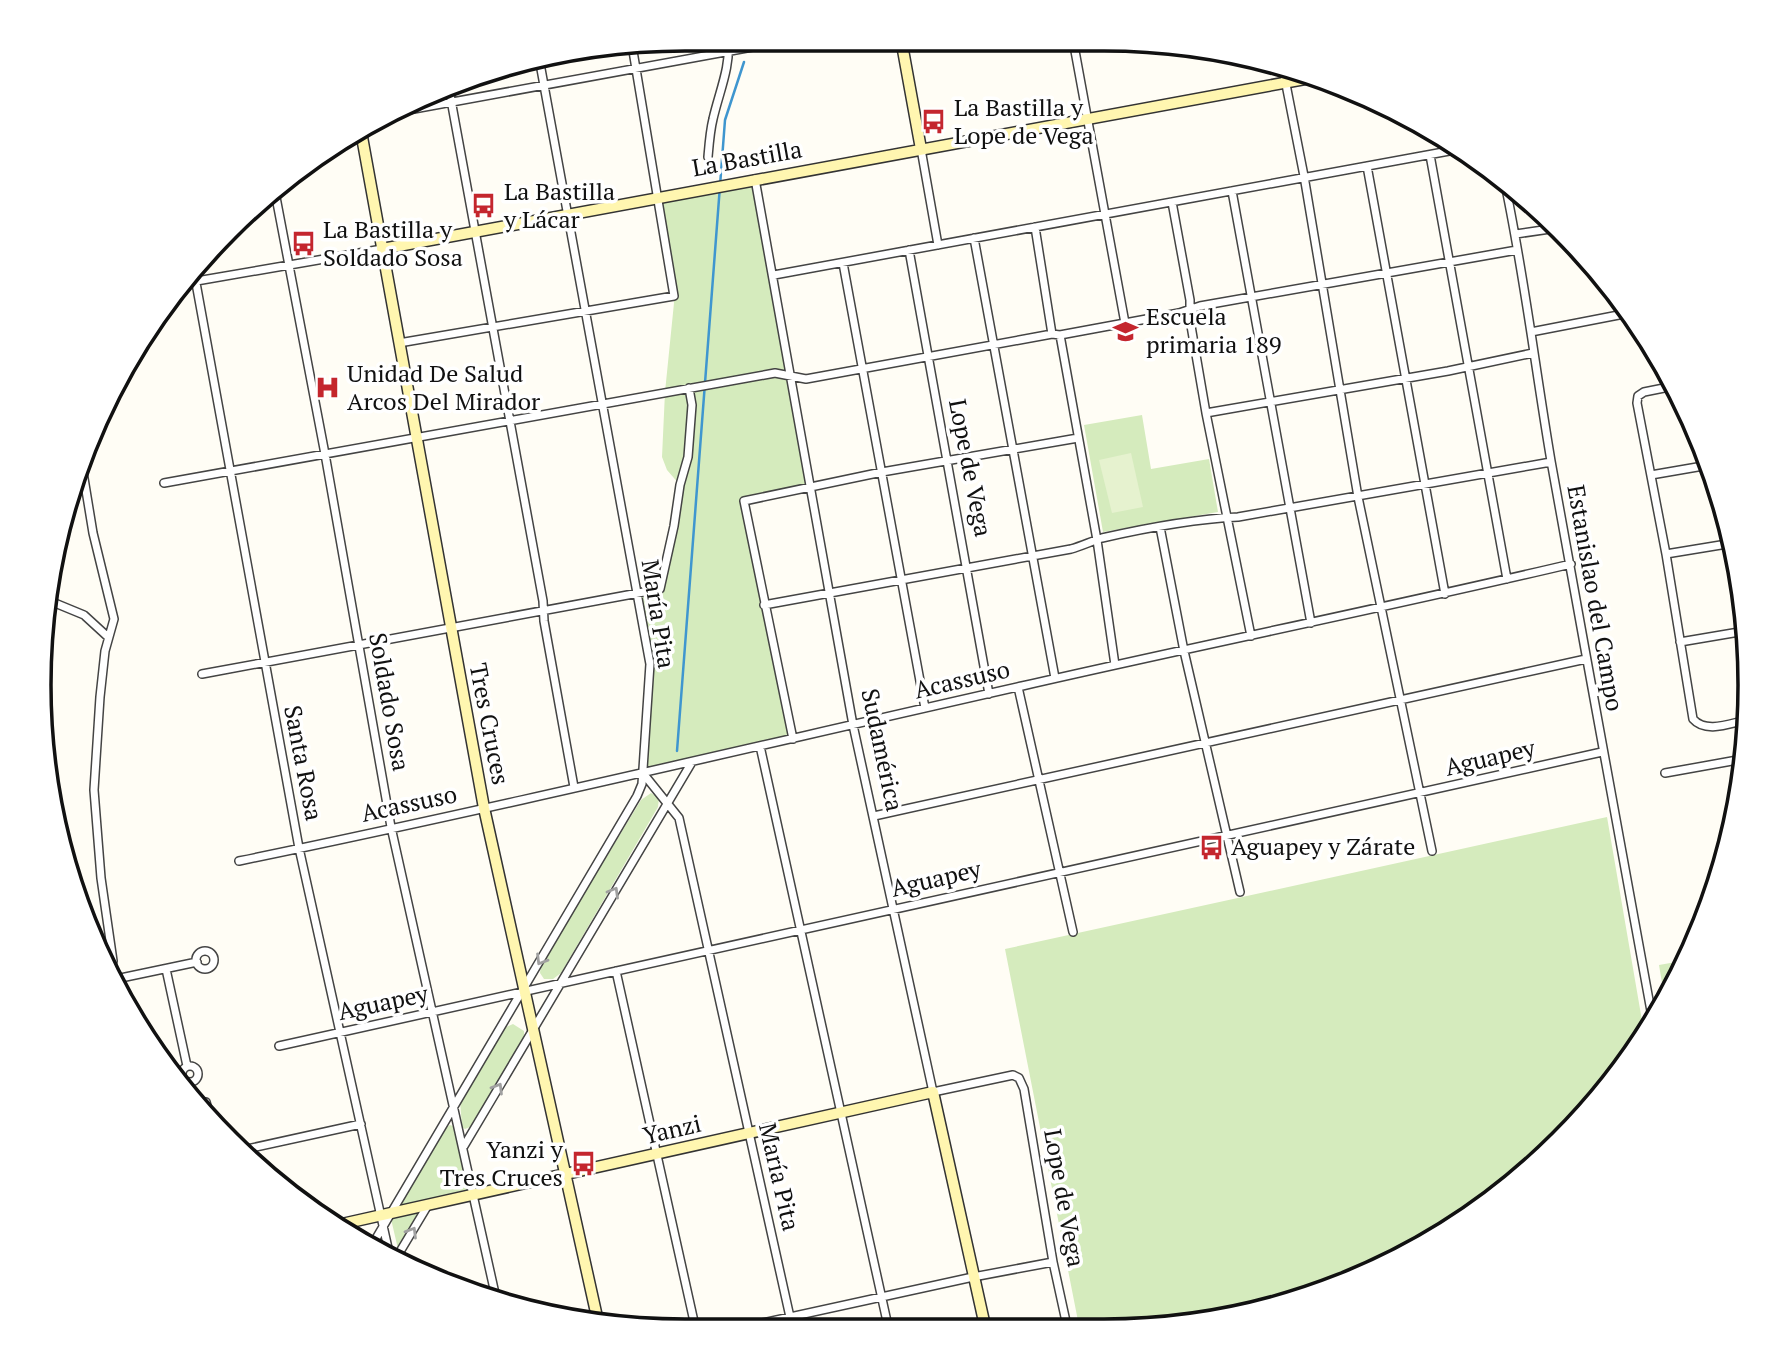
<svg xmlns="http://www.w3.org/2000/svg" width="1789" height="1370" viewBox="0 0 1789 1370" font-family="'PT Serif',serif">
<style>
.green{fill:#d5ebbd}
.pitch{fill:#e6f2cf}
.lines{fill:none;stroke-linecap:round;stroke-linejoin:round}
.stream{stroke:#3f96cf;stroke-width:2.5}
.street-casing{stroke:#444;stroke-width:10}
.secondary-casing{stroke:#333;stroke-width:13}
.street{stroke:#fff;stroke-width:7}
.secondary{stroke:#fff6b0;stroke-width:10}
.oneway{stroke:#a0a0a0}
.labels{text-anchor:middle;stroke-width:7;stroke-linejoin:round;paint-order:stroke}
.poi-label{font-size:24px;fill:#111;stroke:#fff;text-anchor:start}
.street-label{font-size:24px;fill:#111;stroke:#fff}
.rim{fill:none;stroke:#111;stroke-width:3.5}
</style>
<rect width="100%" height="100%" fill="#fffdf5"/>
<!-- green -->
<path class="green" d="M755,179L811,488L744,501L793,739L642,772L651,673L636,593L660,589L680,485L667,470L662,457L665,392L674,303L658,197Z
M1142,415L1151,469L1209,459L1218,512L1103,532L1084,425Z
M651,793L659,798L658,807L561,973L553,979H544L540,973L541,964L641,800Z
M1607,817L1645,1038L1561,1142L1463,1223L1423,1234L1424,1242L1312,1297L1188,1326H1079L1005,949Z
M1687,960L1665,1001L1659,965Z
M513,1024L524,1031V1039L470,1127L465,1129L462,1127L460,1101L504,1028Z
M450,1125L453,1126L469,1189L406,1206L402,1205V1201L445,1128Z
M416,1213L420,1215L398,1249L391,1219Z"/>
<!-- pitch -->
<path class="pitch" d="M1131,453L1143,507L1112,513L1099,460Z"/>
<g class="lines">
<!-- stream -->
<path class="stream" d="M677,751L725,120L744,62"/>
<defs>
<path id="street" d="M1073,40L1125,323
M1282,64L1304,176L1358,497L1432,851
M449,89L543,601L544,621L574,787
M392,113L797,39
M921,149L938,245
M1430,155L1507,579
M708,157C709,145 710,131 713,119C719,92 731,67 728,39
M1367,166L1445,594
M755,179L853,725L933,1092L1013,1075L1019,1078L1024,1089L1053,1262L1067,1326
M1504,179C1524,272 1535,367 1551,461C1585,648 1618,835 1653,1022
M1232,191L1311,623
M275,192L325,454L391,827L496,1298
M1172,202L1190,300V320L1206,413L1251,636
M1035,227L1052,334
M1516,234L1550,229
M974,238L1055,678
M909,250L989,694
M843,263L925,708
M194,272L299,848L390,1257
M774,275L1460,149
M185,283L382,249
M1531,332L1629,313
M1060,335L1097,540L1115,665
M399,343L674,296L632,45
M1674,386L1644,392L1638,396L1637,403L1666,554L1733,543
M1206,413L1448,371L1533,353
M82,466L93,533L114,619L105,651L100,697L94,790L101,878L113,961L111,970
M1651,475L1709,465
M164,483L775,373L806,379L1052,334L1060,335L1179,313L1200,306L1517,250
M1160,527L1184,651L1240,892
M1666,554L1693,719C1706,734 1731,723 1747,720
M50,601L84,615L108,637
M764,605L1071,549C1082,546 1092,541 1102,538C1146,528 1194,519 1238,517L1551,462
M1680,642L1745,631
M202,674L660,589L674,526L680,485L688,457L692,405L689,388
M1018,687L1073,932
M793,739L744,501L882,472L1078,438
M760,746L888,1326
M642,772L679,818L792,1326
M1665,773L1743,759
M874,816L1586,659
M239,861C501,807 761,745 1022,686C1205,644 1389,607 1571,564
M196 960a9 9 0 1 1 18 0a9 9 0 1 1-18 0Z
M166,969L187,1066
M616,971L695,1326
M116,979L197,962
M279,1046L1602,752
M182 1074a8 8 0 1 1 16 0a8 8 0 1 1-16 0Z
M206,1102L211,1121
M464,1146L692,762
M238,1151L361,1124
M371,1247L637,796L642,784L650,664L539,58
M395,1260L428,1205
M749,1326L973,1277L1053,1262"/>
<path id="secondary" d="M901,39L921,149
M360,126L484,808L599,1326
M382,249L1316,77
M333,1226L933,1092L985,1326"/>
</defs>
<!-- street casing -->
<use href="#street" class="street-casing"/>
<!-- secondary casing -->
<use href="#secondary" class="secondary-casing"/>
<!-- street -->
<use href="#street" class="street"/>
<!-- secondary -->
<use href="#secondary" class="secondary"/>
</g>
<!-- one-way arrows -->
<defs><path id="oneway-chevron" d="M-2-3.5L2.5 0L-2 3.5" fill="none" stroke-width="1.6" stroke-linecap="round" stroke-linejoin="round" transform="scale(1.75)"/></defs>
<g class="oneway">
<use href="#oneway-chevron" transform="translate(614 892) rotate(-60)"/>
<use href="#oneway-chevron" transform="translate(541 960) rotate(121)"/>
<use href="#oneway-chevron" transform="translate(498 1088) rotate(-59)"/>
<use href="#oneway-chevron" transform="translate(412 1232) rotate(-59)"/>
</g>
<!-- icons -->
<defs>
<symbol id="bus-bare" viewBox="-9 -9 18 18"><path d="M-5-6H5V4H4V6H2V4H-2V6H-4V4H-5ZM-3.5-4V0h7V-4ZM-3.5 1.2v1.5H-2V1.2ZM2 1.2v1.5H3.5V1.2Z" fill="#c4262e" stroke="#fff" stroke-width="2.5" paint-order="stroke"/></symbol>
<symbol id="school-bare" viewBox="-9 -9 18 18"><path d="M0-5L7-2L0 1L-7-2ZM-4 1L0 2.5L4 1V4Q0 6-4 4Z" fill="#c4262e" stroke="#fff" stroke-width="2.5" paint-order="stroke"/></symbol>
<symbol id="hospital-bare" viewBox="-9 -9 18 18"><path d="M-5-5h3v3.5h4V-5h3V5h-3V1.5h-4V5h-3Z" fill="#c4262e" stroke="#fff" stroke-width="2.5" paint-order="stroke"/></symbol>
</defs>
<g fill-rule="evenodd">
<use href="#bus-bare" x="916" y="104" width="35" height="35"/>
<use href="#bus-bare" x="466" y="188" width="35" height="35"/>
<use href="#bus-bare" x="286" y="226" width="35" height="35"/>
<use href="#school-bare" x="1108" y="314" width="35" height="35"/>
<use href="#hospital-bare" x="310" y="370" width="35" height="35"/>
<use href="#bus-bare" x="1194" y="830" width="35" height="35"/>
<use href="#bus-bare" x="566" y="1146" width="35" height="35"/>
</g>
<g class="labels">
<!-- poi labels -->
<g class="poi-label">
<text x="954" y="116">La Bastilla y<tspan x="954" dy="28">Lope de Vega</tspan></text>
<text x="504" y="200">La Bastilla<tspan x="504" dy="28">y Lácar</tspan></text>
<text x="323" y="238">La Bastilla y<tspan x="323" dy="28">Soldado Sosa</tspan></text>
<text x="1146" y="325">Escuela<tspan x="1146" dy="28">primaria 189</tspan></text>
<text x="347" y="382">Unidad De Salud<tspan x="347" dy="28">Arcos Del Mirador</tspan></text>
<text x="1231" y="855">Aguapey y Zárate</text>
<text x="563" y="1158" text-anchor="end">Yanzi y<tspan x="563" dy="28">Tres Cruces</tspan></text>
</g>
<!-- street labels -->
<g class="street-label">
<text transform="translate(747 159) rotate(-10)" y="8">La Bastilla</text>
<text transform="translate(970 468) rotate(79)" y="8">Lope de Vega</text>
<text transform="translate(1595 598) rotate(80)" y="8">Estanislao del Campo</text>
<text transform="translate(658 614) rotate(81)" y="8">María Pita</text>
<text transform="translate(962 680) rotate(-13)" y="8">Acassuso</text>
<text transform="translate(389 702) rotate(80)" y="8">Soldado Sosa</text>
<text transform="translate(489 724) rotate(79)" y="8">Tres Cruces</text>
<text transform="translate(882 750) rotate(78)" y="8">Sudamérica</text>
<text transform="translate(1490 758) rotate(-13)" y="8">Aguapey</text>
<text transform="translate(303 763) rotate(79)" y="8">Santa Rosa</text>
<text transform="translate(409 804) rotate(-12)" y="8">Acassuso</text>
<text transform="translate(936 879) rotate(-13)" y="8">Aguapey</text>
<text transform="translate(383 1003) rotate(-12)" y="8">Aguapey</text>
<text transform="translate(672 1130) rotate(-13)" y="8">Yanzi</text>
<text transform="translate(779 1177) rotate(77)" y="8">María Pita</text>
<text transform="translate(1064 1198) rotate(80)" y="8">Lope de Vega</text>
</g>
</g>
<!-- crop -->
<path d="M0 0H1789V1370H0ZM685 51H1104A634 634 0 0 1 1738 685V685A634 634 0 0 1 1104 1319H685A634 634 0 0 1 51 685V685A634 634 0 0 1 685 51Z" fill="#fff" fill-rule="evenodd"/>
<path class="rim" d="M685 51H1104A634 634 0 0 1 1738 685V685A634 634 0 0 1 1104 1319H685A634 634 0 0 1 51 685V685A634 634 0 0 1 685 51Z"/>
</svg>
